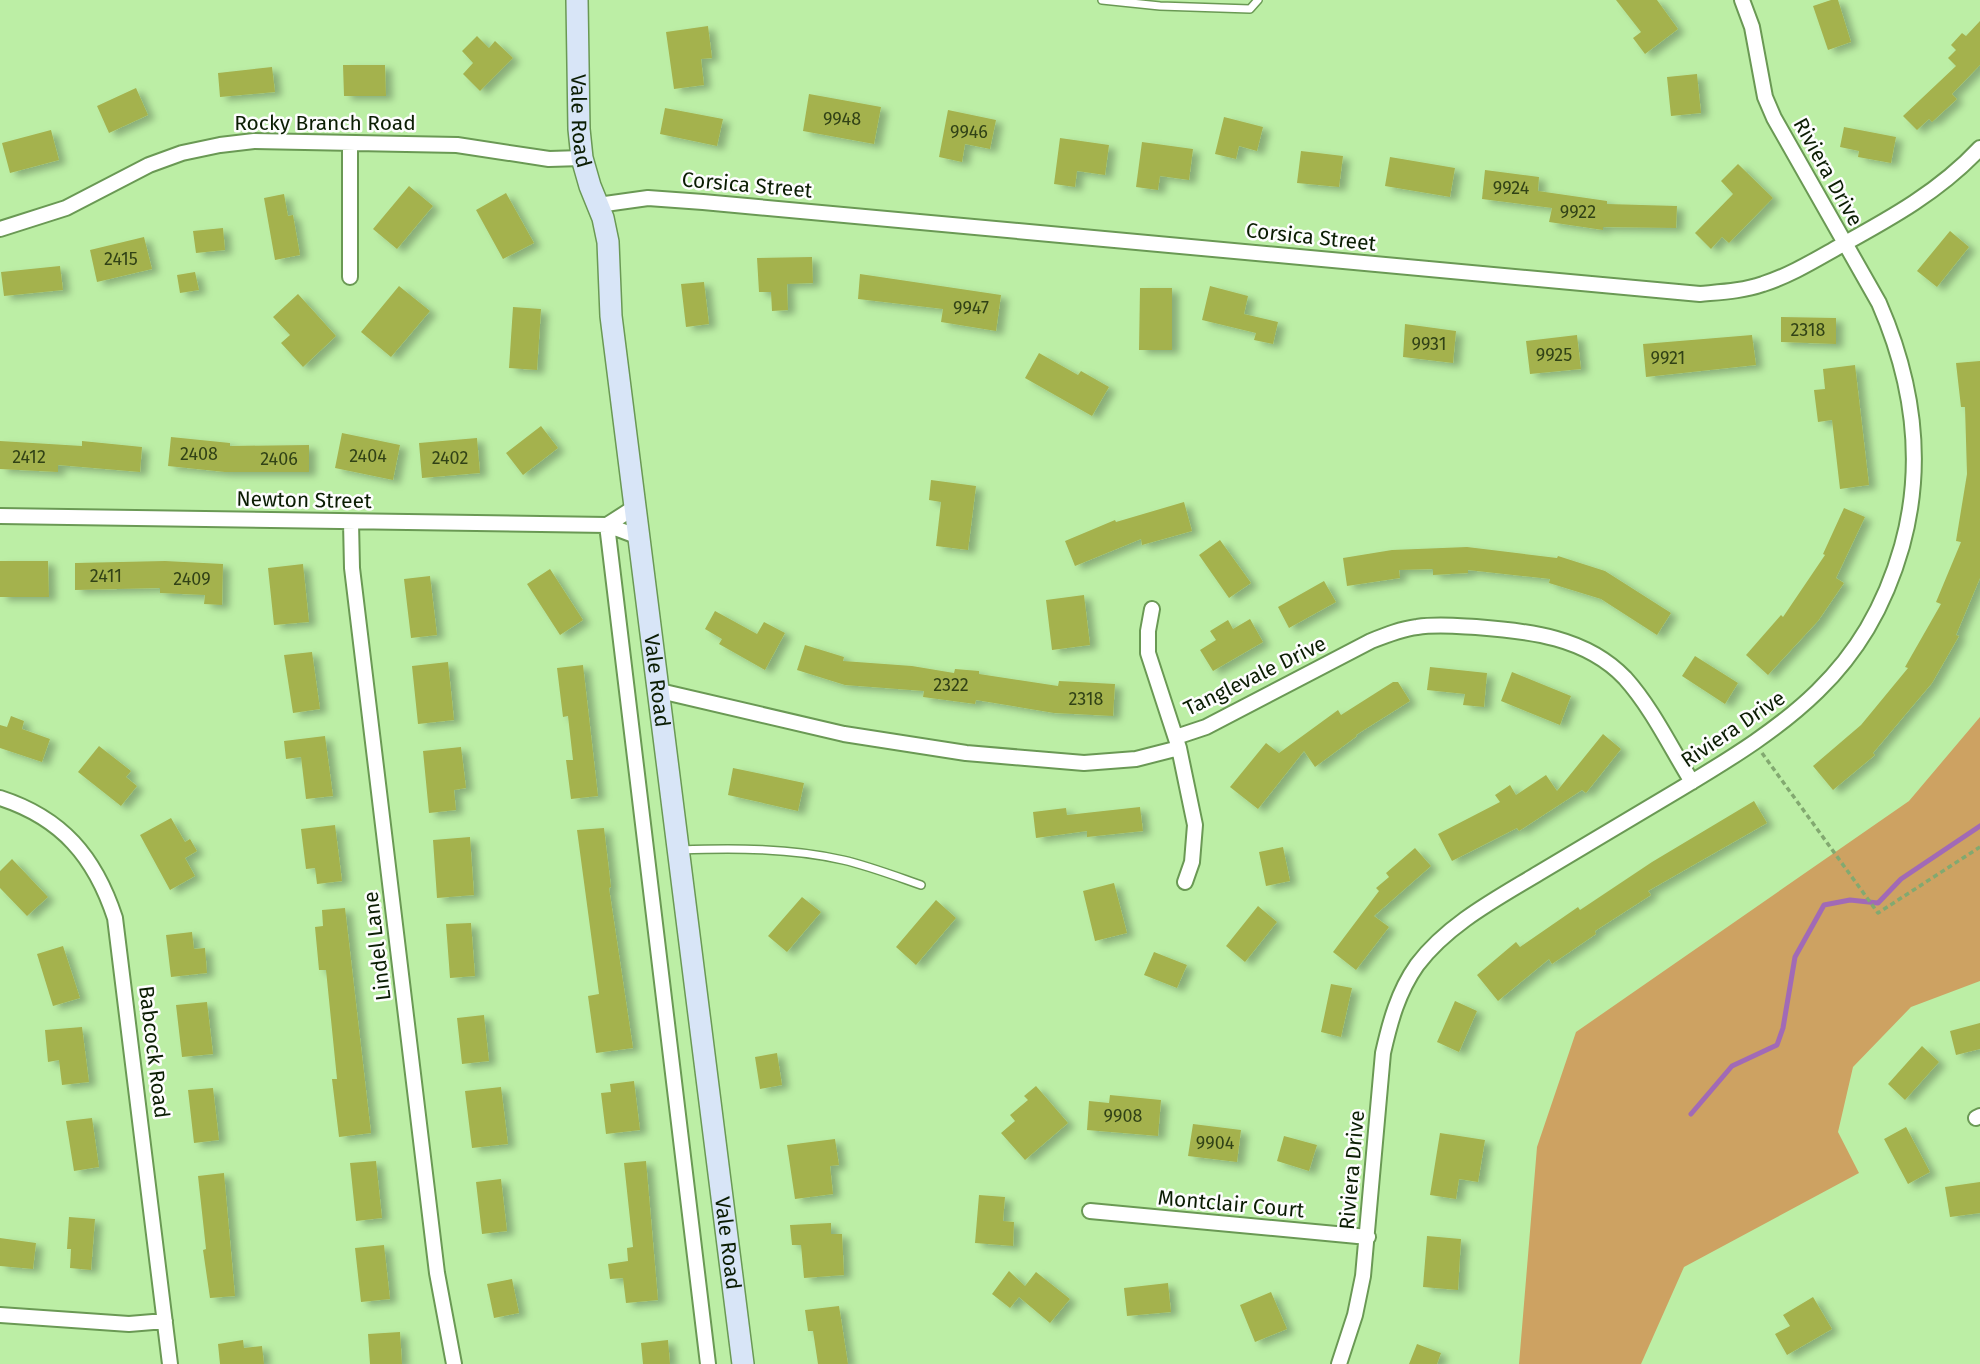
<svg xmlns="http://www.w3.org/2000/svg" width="1980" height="1364" viewBox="0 0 1980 1364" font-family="'Fira Sans',sans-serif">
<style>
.green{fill:#cda262}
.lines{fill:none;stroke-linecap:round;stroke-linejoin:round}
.stream{stroke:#a16ab6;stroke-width:5}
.building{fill:#a4b24e;filter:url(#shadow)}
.lane-casing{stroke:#6a9954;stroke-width:10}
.street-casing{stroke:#6a9954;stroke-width:18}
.secondary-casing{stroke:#6a9954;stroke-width:24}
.path{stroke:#82a970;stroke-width:3.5;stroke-dasharray:5 3.5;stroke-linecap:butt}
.lane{stroke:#fff;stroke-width:7}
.street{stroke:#fff;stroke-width:14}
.secondary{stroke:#d8e5f7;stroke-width:21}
.labels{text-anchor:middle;stroke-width:5;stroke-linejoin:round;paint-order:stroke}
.number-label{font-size:18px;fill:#314216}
.street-label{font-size:21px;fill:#0b1d03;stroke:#fdfdfd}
</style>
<defs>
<filter id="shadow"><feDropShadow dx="7" dy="4" stdDeviation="3.5" flood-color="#0004"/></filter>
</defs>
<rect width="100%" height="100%" fill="#bceea5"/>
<!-- green -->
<path class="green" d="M1980,717V981L1911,1007L1853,1067L1838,1132L1859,1173L1684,1267L1641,1364H1519L1537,1147L1576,1032L1909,801Z"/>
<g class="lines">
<!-- stream -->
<path class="stream" d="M1691,1114L1732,1066L1777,1045L1783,1028L1795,957L1824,905L1850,900L1878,903L1901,879L1980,826"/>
</g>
<!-- building -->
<path class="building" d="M1616,0H1657L1678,29L1645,54L1633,38L1641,32Z
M1831,0H1838L1851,42L1828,50L1813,6Z
M1980,21V65L1952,94L1957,99L1932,122L1929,119L1917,130L1903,116L1956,66L1948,58L1956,50L1951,45L1962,33L1966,36Z
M708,26L712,58L701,59L704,85L674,89L666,32Z
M477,36L489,48L495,41L513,58L480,91L463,74L473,63L462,51Z
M343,65H385L386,96H344Z
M272,67L275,92L220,97L218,73Z
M1697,74L1701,113L1671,116L1667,77Z
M136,88L148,115L109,133L97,106Z
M809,94L881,107L874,144L803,131Z
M665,108L723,119L717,146L660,134Z
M948,110L996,120L990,149L965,144L962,162L939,157Z
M1224,117L1263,127L1257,151L1239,146L1236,159L1215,154Z
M1844,127L1896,137L1891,163L1858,157L1859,151L1840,147Z
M51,130L59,160L10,173L2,143Z
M1060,138L1109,145L1105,175L1077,171L1075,187L1054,184Z
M1142,142L1193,149L1189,180L1160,176L1158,190L1136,187Z
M1301,151L1343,156L1339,187L1297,183Z
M1390,157L1455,168L1450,197L1385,186Z
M1738,164L1773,198L1729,243L1722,237L1711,249L1695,233L1733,194L1721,181Z
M1485,170L1539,177L1538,191L1607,201V204L1677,206L1676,228L1603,227V230L1549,222L1552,208L1482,199Z
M409,186L433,206L397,249L373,229Z
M506,193L534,243L503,259L476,210Z
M284,194L288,216L293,215L300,255L275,260L264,198Z
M223,228L225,250L196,253L193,231Z
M1950,231L1969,247L1937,287L1917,271Z
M144,237L152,269L97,282L90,250Z
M812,257L813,283L787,284L788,310L772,311L771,292H759L757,258Z
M60,266L63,290L4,296L1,272Z
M195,272L199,290L180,293L177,275Z
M860,274L1001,295L996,331L941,322L943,309L858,299Z
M704,282L709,324L686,327L681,284Z
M399,286L430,311L391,357L361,332Z
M1210,286L1248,296L1244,314L1278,322L1273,344L1254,340L1256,333L1202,320Z
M1140,288H1172V350H1139Z
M298,294L336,336L303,367L281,343L290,335L273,317Z
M513,307L541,309L537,370L509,368Z
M1781,317L1836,318V344L1781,342Z
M1405,324L1456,331L1453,363L1403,357Z
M1577,335L1581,369L1530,374L1526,341Z
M1752,335L1756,365L1646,377L1643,344Z
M1039,353L1078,375L1081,371L1109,387L1092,416L1025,378Z
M1980,361V578L1956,635L1959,636L1932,683L1873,753L1875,755L1833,790L1813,766L1861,725L1908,668L1905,667L1941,604L1936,602L1961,542L1956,541L1967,474L1965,407H1961L1956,363Z
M1855,365L1869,485L1840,489L1832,420L1818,422L1814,390L1825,389L1823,369Z
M541,426L558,448L523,475L506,453Z
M342,433L400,445L393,480L335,468Z
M171,437L230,443V446L309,445V472H225L168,466Z
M477,438L480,473L422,478L419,443Z
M0,441L82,446V441L142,447L140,472L58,465V472L0,469Z
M931,480L976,486L968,550L936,546L941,502L929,500Z
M1184,502L1192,531L1142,545L1141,539L1075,566L1065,541L1115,520L1116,522Z
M1844,508L1865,517L1836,578L1844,583L1818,621L1768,675L1746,655L1781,615L1783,617L1825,555L1823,554Z
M1220,540L1251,583L1229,598L1199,555Z
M1467,547L1557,558L1558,556L1605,571L1671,613L1657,635L1601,599L1549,583L1550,579L1468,570V573L1433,575V569L1399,570L1400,578L1347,586L1343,558L1392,550Z
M0,561H48L49,597H0Z
M165,561L223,564L222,605L204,604L205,595L160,593V588L75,590V563Z
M303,564L309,622L274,625L268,568Z
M550,569L583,620L560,635L527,584Z
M430,576L437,635L411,638L404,579Z
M1324,581L1336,602L1289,628L1278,607Z
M1084,595L1090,645L1052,650L1046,600Z
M715,611L757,634L764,622L785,633L765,670L719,644L722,639L705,629Z
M1250,619L1263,642L1213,671L1200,650L1216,640L1210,631L1228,620L1233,629Z
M805,645L844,657L843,661L912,666L954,673L955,669L979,671V674L1058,686L1059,681L1115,684L1113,716L1054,713L976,700L975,704L923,697L924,691L845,685L797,670Z
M312,652L320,709L293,713L284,655Z
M1695,656L1738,683L1725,704L1682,676Z
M448,662L454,720L418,724L412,666Z
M583,665L598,796L571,799L566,760H573L568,716L563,717L557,668Z
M1430,667L1487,673L1484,707L1463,705L1465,694L1427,690Z
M1512,672L1571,696L1560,725L1501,701Z
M1393,682H1398L1410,701L1356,735L1357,736L1315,767L1304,751L1258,809L1230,787L1266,743L1279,753L1338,710L1341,715Z
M11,716L24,721L22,729L50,739L42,762L0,748V725L7,727Z
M1603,734L1621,749L1586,793L1582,790L1519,831L1517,828L1452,861L1438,834L1500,802L1495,795L1510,785L1516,795L1546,775L1557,791Z
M325,736L333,796L306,799L301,757L286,759L284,741Z
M99,746L131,771L126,777L137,786L121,806L78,772Z
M461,747L466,788L454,790L456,810L429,813L423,751Z
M733,768L804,783L798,811L728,795Z
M1754,801L1767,823L1648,891L1651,895L1595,931L1596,934L1552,964L1549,959L1498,1001L1477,975L1516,942L1520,947L1578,907L1580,910L1652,862Z
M1140,807L1143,831L1087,837V831L1036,838L1033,812L1066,808L1067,815Z
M171,818L185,842L190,839L197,851L185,858L195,876L170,890L140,835Z
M335,825L342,881L317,884L315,868L306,869L301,829Z
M604,828L611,887L609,888L633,1048L596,1053L588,996L599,994L577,830Z
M470,837L474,895L437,898L433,840Z
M1283,847L1290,881L1266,886L1259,852Z
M1415,848L1431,866L1374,916L1389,927L1356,970L1333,952L1379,891L1376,888L1389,877L1386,873Z
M12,859L48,897L27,916L0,888V871Z
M1114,883L1127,933L1095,941L1083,891Z
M802,897L821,912L787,952L768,936Z
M936,900L956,918L916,965L896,947Z
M1258,906L1277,922L1245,962L1226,946Z
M345,908L371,1133L339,1137L332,1079H337L326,970H319L315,927L323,926L322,910Z
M471,923L475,976L450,978L446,924Z
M192,932L194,949L205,948L207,973L171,977L166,935Z
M63,946L80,998L53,1006L37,954Z
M1154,952L1187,965L1177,988L1144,975Z
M1331,984L1352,988L1341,1037L1321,1032Z
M1455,1001L1477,1011L1459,1052L1437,1042Z
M207,1002L213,1054L182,1057L176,1005Z
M484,1015L489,1061L462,1064L457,1018Z
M1980,1023V1049L1956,1055L1950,1031Z
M82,1027L89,1082L62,1085L59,1060L48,1062L45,1030Z
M1922,1046L1939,1062L1905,1100L1888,1084Z
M777,1053L782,1085L760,1089L755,1057Z
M634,1081L640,1130L606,1134L601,1093L611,1092L610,1084Z
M1036,1086L1068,1123L1025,1160L1001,1133L1015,1121L1010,1115L1028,1100L1024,1096Z
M501,1087L508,1144L472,1148L465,1091Z
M213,1088L219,1140L194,1143L188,1090Z
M1110,1095L1161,1100L1158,1136L1087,1130L1089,1101L1109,1103Z
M92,1118L99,1167L74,1171L66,1121Z
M1193,1124L1241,1130L1237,1162L1188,1156Z
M1906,1127L1930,1172L1908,1184L1884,1139Z
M1440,1133L1485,1140L1478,1182L1459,1179L1456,1199L1430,1195Z
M1284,1136L1317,1145L1309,1171L1277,1161Z
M835,1139L839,1165L830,1166L833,1194L795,1199L787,1145Z
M376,1161L382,1218L356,1221L350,1163Z
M646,1161L658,1300L626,1303L623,1278L610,1279L608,1264L628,1261L627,1248L633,1247L624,1163Z
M224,1173L235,1296L210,1298L203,1250L206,1249L198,1176Z
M501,1179L507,1231L482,1234L476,1182Z
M1980,1182V1213L1950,1217L1945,1187Z
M979,1195L1005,1197L1003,1221L1014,1222L1013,1246L975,1243Z
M69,1217L95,1219L91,1270L70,1268L71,1249H67Z
M831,1223V1234H842L844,1275L804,1278L801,1245H792L790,1225Z
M1427,1236L1461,1239L1458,1290L1423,1287Z
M0,1238L36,1243L33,1269L0,1266Z
M384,1245L390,1299L361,1302L355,1248Z
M1009,1271L1025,1286L1036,1272L1070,1299L1050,1323L1019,1297L1010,1308L992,1294Z
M512,1279L519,1313L494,1318L487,1284Z
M1168,1283L1171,1312L1127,1316L1124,1288Z
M1271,1292L1287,1329L1255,1342L1240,1305Z
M1813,1297L1832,1329L1787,1355L1775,1334L1790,1326L1783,1315Z
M839,1306L848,1364H818L813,1331H808L805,1310Z
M400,1332L402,1364H370L368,1334Z
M243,1340L244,1348L262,1346L264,1364H220L218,1344Z
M668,1340L670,1364H643L641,1343Z
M1417,1344L1441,1353L1437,1364H1409Z"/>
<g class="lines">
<defs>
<path id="lane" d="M1102,0L1160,6L1250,9L1258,0
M681,850C733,848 791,848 843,860C869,866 895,876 921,885"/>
<path id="street" d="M350,143V277
M598,205L648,198L703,202L1700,294C1721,292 1743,291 1763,284C1791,275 1815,260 1840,246C1891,218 1940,191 1980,148
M0,229L66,208L149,165L182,153L220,145L254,141L457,145L549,159L582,158
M635,507L607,525L639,537
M0,516L607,525L708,1364
M351,522L352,568L437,1273L454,1364
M1152,609L1148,631V653L1179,748L1195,825L1192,862L1185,882
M660,691L844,734L966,753L1084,763L1136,759L1179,748
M1176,737L1206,727L1371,641C1386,635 1401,629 1417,627C1437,624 1456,626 1476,627C1529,631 1586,637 1625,678C1652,708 1671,748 1692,782
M0,798C62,818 95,857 115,918L170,1364
M1976,1118L1980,1116
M1090,1211L1368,1237
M0,1315L129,1324L165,1321
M1339,1364L1355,1315L1363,1276L1383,1053C1390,1022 1398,992 1417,965C1448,924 1496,899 1539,873C1586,845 1633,817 1680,789C1787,725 1866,673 1902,546C1925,463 1913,381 1879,303L1774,118L1765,97L1752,27L1742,0"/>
<g id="secondary">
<path id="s1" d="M577,0L579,129L582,158L590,186L603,218L608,242L611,316L743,1364"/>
</g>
</defs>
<!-- lane casing -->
<use href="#lane" class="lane-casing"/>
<!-- street casing -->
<use href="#street" class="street-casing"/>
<!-- secondary casing -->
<use href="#secondary" class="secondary-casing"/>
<!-- path -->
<path class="path" d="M1762,753L1878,913L1980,847"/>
<!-- lane -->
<use href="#lane" class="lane"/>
<!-- street -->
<use href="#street" class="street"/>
<!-- secondary -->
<use href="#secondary" class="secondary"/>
</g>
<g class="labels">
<!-- number labels -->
<g class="number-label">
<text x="842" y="125">9948</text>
<text x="969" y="138">9946</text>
<text x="1511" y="194">9924</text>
<text x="1578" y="218">9922</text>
<text x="121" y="265">2415</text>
<text x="971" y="314">9947</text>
<text x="1808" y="336">2318</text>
<text x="1429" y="350">9931</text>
<text x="1554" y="361">9925</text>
<text x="1668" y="364">9921</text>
<text x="199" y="460">2408</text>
<text x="368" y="462">2404</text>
<text x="29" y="463">2412</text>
<text x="450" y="464">2402</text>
<text x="279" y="465">2406</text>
<text x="106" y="582">2411</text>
<text x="192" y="585">2409</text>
<text x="951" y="691">2322</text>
<text x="1086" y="705">2318</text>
<text x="1123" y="1122">9908</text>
<text x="1215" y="1149">9904</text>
</g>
<!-- street labels -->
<g class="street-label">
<text dy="7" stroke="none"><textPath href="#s1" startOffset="121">Vale Road</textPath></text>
<text x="325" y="130">Rocky Branch Road</text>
<text transform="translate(1828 172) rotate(61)" y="7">Riviera Drive</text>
<text transform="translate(747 185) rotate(5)" y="7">Corsica Street</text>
<text transform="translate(1311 237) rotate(6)" y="7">Corsica Street</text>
<text transform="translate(304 500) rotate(1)" y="7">Newton Street</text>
<text transform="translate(1255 676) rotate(-26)" y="7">Tanglevale Drive</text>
<text dy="7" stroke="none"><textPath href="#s1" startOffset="688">Vale Road</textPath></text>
<text transform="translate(1733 729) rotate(-34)" y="7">Riviera Drive</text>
<text transform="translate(377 946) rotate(-97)" y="7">Lindel Lane</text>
<text transform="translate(154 1052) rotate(83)" y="7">Babcock Road</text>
<text transform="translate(1352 1170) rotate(-85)" y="7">Riviera Drive</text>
<text transform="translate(1231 1204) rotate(5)" y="7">Montclair Court</text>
<text dy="7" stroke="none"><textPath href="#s1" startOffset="1255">Vale Road</textPath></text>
</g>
</g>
</svg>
